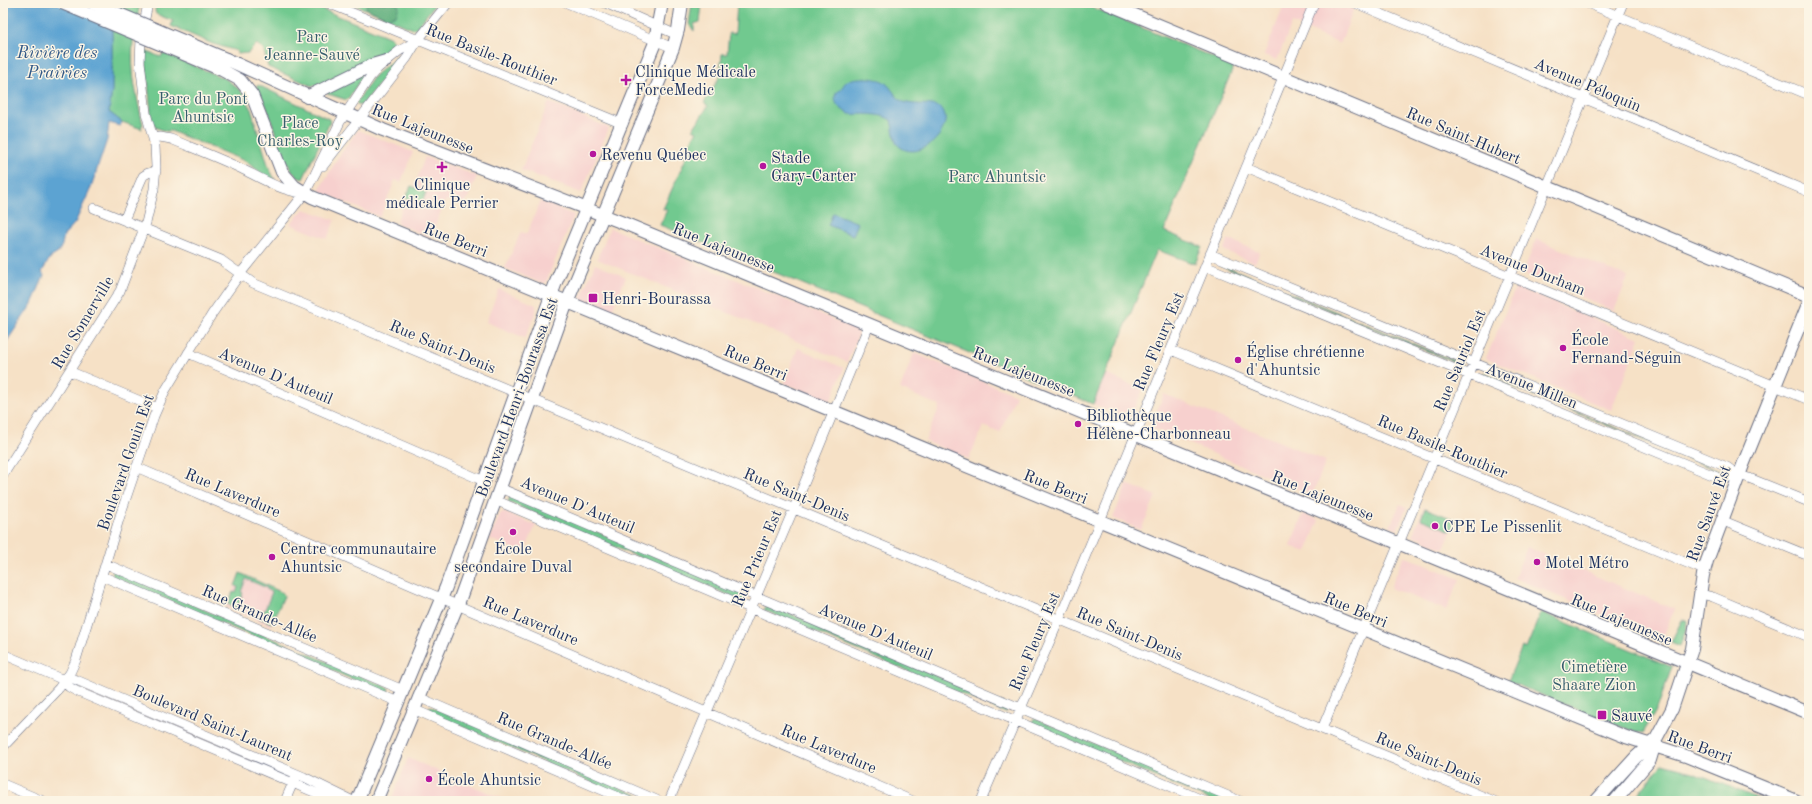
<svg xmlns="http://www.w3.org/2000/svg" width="1812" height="804" viewBox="0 0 1812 804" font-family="'Old Standard TT',serif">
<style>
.built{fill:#f7d0ce}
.green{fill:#71c98f;stroke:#467c76}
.forest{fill:#5cad7a;stroke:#3c6e6c}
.water{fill:#5ba3d2;stroke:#3b6998}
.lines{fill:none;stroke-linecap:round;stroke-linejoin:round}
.minor-casing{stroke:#686d82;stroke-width:10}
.major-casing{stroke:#686d82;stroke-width:14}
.minor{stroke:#fff;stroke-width:9}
.major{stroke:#fff;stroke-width:12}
.major-bridge-casing{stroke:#686d82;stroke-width:14;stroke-linecap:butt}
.major-bridge{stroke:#fff;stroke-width:12}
.poi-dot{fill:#b5179e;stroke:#fcf5e5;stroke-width:1.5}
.labels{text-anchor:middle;stroke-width:3;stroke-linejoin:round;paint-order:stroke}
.park-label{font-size:16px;fill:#355d6d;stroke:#fcf5e5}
.street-label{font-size:16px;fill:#1b2f5e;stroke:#fcf5e5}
.poi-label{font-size:16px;fill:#1b2f5e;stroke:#fcf5e5;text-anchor:start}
.water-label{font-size:17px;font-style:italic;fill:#315887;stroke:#fcf5e5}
</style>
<rect width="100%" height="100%" fill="#fcf5e5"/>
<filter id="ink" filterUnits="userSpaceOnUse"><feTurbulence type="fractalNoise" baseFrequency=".025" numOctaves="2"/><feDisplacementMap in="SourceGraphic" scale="8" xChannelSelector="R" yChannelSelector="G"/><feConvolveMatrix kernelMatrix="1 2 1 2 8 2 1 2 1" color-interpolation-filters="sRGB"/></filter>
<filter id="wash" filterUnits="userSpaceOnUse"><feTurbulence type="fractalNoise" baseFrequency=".012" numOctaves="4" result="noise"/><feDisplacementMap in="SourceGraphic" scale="16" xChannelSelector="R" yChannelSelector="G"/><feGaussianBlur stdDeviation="0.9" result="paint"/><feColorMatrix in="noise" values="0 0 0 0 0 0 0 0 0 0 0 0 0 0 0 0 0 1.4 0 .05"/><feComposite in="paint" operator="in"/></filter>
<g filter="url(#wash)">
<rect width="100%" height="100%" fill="#f6e1c6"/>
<!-- built -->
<path class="built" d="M1285,3H1356L1340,44L1292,23L1277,60L1264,55Z
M549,102L609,128L581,193L521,170Z
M358,130L413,152L401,182L395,180L380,217L323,193L319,190L339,156Z
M425,157L477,176L464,207L446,200L430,237L396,223L411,186L414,187Z
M540,201L574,215L546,282L543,284L505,268L521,232L527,234Z
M304,209L335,220L327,239L290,224Z
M610,228L854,328L859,333L847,362L597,259Z
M1228,239L1260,252L1255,263L1225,251L1224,249Z
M1536,239L1628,277L1614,311L1523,273Z
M595,264L626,277L611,312L580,299Z
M1517,288L1640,338L1611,410L1487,359L1486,358L1515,289Z
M499,289L536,305V311L525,338L486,322Z
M798,348L844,368L831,400H826L784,383Z
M914,353L1016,395L1000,433L983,426L969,459L925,441L940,406L900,389Z
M1106,374L1143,390L1129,419L1093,404Z
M1164,394L1326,461L1312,495L1150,427Z
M1127,484L1156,496L1141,530L1113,518Z
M1400,504L1407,507L1397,530L1390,527Z
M1424,507L1456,520L1444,549L1422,540V538L1412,536Z
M503,512L536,525L524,553L490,539L500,514Z
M1303,514L1319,520L1306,552L1290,546Z
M1527,547L1674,609L1663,638H1658L1514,578Z
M1404,556L1460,579L1446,610L1390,588Z
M240,573L283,593L284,596L271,626L226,607Z
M408,758L508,801H391Z"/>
<!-- green -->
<path class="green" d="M112,3H140C138,16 134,29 133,43C130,71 137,98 143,125L141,126L142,129L122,122L109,112L112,89Z
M156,3H307L389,37L393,40V44L386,51L324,83L312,86L268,67L264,51L257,44L248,53L237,54V51L213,44L171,26L173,21L156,14L155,11Z
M351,3H436L418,26L413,29Z
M692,3H702L700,22L694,24V31L689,24Z
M737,3H1082L1234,66L1164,231L1202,247L1195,264L1157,250L1093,404L660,225L667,210L663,209L687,156L683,155L697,131L693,129L708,106L704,103L720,76L722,54H727L729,33L735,34Z
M145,51L161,57L163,53L226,79L241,91L250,106L269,168L275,180L264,175L245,161L171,131H165L155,127L154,123H152Z
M400,55L402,57L361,106L356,103L375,75Z
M361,75L363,76L347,100L328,94L327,92Z
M258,85L329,119L330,122L303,179L297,177C275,152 275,114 256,87Z
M411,186L426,192L422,203L406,198Z
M1220,264L1462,364L1461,365L1219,265Z
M1483,373L1721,471V472L1482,374Z
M511,495L746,595L743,601L508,502Z
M1425,508L1456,520L1451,531L1421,519Z
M113,571L389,688L387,694L112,576Z
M240,573L283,593L284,596L272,623L259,618L262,612H264L272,592L267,590V588L246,579L241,592L243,593L237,608L228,604L233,592L236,593L238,587L235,586Z
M767,604L1008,706L1006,713L764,610Z
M1541,612L1672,667L1657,709L1643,733L1630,730L1610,723L1508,681L1522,647L1526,649Z
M1682,620L1687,621L1686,630L1680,646L1671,642Z
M430,706L651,801H635L428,712Z
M1034,718L1231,801H1213L1034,725L1032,722Z
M1662,764L1693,772L1764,801H1633Z"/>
<!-- forest -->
<path class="forest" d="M367,3H395L399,6L396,15L388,18L366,9Z"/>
<!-- water -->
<path class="water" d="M3,3H112V90L109,112L122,122L120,126L109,123L107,140L90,190L75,223L64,235L62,245L58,253L50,258L42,272L44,276L32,304L3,347Z
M870,78C874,79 882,80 884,82C892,87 895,98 904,102C914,106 933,102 940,108C960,124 918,169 896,143L891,120C879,112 862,115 849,114L846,111C838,109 833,101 836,93C841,90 842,87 845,83C850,77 863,78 870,78Z
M833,213L858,223L853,235L828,225Z"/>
</g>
<g filter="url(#ink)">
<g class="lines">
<defs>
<path id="minor" d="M328,3L623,124
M567,3L673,48
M605,3L677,35
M1355,3L1809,192
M1587,3L1809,95
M153,138L160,137L171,139C195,149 219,158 242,169C262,179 280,190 302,193
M323,166L407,58L418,40L448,3
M1246,167L1809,400
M94,208L221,260L253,283L1494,801
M124,220L143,176L148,173L156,171
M1210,254L1727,467L1738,475
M1205,266L1722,479L1738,475L1749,478L1809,502
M1171,350L1704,570
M188,353L484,481
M69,371L157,408
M136,467L913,801
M3,475L120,291L146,223L154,189L156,167L155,146L146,113L140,62L141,39L148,3
M500,488L1240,801
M495,500L1205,801
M1721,520L1809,556
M106,564L403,690
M102,576L398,702
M1701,594L1713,597L1809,637
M3,654L59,678L74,679L304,777L353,801
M60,679L69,687L76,691L335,801
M418,697L659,801
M413,709L628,801
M1322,729L1623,3
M3,747L59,688L70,673L76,660L120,516L154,416L165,391L212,314L240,274L305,193L315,174L340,122L370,77L378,68L399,51L418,40
M3,784L43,801
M285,801L295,778
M669,801L797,501L869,325
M981,801L1059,620L1314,3"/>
<path id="major" d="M1106,3L1809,296
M226,59L383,130L626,224L1809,713
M222,70L240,80L252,95L282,172L294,186L312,197L1626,737L1686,756L1797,801
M307,97L372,65L386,61
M357,801L446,587L556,282L654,45L662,3
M376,801L458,604L567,302L673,48L678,30L682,3
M1596,801L1636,757L1656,739L1672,709L1692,649L1703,575L1707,561L1743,465L1809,302
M1615,801L1650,760L1656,740"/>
</defs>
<!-- minor casing -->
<use href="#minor" class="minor-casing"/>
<!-- major casing -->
<use href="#major" class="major-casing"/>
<!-- minor -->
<use href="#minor" class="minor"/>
<!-- major -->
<use href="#major" class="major"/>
<defs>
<path id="major-bridge" d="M62,3L222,70
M93,3L226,59"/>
</defs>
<!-- major-bridge casing -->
<use href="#major-bridge" class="major-bridge-casing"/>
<!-- major-bridge -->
<use href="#major-bridge" class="major-bridge"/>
</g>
</g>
<!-- markers -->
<g class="poi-dot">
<path d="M624 74h4v4h4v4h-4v4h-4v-4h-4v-4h4z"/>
<circle cx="593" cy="154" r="4"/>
<circle cx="763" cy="166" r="4"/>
<path d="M440 161h4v4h4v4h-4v4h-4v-4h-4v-4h4z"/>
<rect x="588" y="293" width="10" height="10" rx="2"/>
<circle cx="1563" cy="348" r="4"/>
<circle cx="1238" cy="360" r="4"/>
<circle cx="1078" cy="424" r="4"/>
<circle cx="1435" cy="526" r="4"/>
<circle cx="513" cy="532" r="4"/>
<circle cx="272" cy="557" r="4"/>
<circle cx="1537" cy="562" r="4"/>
<rect x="1597" y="710" width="10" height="10" rx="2"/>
<circle cx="429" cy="779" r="4"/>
</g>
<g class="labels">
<!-- park labels -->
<g class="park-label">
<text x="312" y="42">Parc<tspan x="312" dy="18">Jeanne-Sauvé</tspan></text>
<text x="203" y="104">Parc du Pont<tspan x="203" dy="18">Ahuntsic</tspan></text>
<text x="300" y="128">Place<tspan x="300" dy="18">Charles-Roy</tspan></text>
<text x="997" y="182">Parc Ahuntsic</text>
<text x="1594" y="672">Cimetière<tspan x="1594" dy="18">Shaare Zion</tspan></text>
</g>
<!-- street labels -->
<g class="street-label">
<text transform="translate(492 54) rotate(22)" y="6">Rue Basile-Routhier</text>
<text transform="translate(1588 84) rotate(23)" y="6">Avenue Péloquin</text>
<text transform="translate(423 128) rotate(22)" y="6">Rue Lajeunesse</text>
<text transform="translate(1464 135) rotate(23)" y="6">Rue Saint-Hubert</text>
<text transform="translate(456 239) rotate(22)" y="6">Rue Berri</text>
<text transform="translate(724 247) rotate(22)" y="6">Rue Lajeunesse</text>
<text transform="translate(1533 269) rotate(22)" y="6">Avenue Durham</text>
<text transform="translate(82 322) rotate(-59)" y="6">Rue Somerville</text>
<text transform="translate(1158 341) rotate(-67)" y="6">Rue Fleury Est</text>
<text transform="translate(443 346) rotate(23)" y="6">Rue Saint-Denis</text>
<text transform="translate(1459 360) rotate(-67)" y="6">Rue Sauriol Est</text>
<text transform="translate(756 362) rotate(23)" y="6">Rue Berri</text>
<text transform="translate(1024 371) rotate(22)" y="6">Rue Lajeunesse</text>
<text transform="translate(276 375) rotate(23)" y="6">Avenue D'Auteuil</text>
<text transform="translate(1532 385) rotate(22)" y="6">Avenue Millen</text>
<text transform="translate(516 397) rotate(-70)" y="6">Boulevard Henri-Bourassa Est</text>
<text transform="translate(1443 446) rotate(23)" y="6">Rue Basile-Routhier</text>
<text transform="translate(125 462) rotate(-71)" y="6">Boulevard Gouin Est</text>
<text transform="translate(1056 486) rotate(22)" y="6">Rue Berri</text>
<text transform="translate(233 492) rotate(23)" y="6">Rue Laverdure</text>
<text transform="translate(797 494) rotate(23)" y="6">Rue Saint-Denis</text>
<text transform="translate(1323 495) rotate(22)" y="6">Rue Lajeunesse</text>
<text transform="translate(578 504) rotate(23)" y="6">Avenue D'Auteuil</text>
<text transform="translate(1708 513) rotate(-70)" y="6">Rue Sauvé Est</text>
<text transform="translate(756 558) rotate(-67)" y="6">Rue Prieur Est</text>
<text transform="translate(1356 609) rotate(23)" y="6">Rue Berri</text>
<text transform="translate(260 613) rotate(23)" y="6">Rue Grande-Allée</text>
<text transform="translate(1622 619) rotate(23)" y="6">Rue Lajeunesse</text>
<text transform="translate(531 620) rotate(23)" y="6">Rue Laverdure</text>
<text transform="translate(876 631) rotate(23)" y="6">Avenue D'Auteuil</text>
<text transform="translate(1130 633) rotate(23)" y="6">Rue Saint-Denis</text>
<text transform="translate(1034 641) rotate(-67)" y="6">Rue Fleury Est</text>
<text transform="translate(213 722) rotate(23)" y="6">Boulevard Saint-Laurent</text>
<text transform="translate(555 740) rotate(23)" y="6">Rue Grande-Allée</text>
<text transform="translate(1700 746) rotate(20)" y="6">Rue Berri</text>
<text transform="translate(829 748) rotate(23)" y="6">Rue Laverdure</text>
<text transform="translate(1429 758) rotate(23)" y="6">Rue Saint-Denis</text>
</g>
<!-- poi labels -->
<g class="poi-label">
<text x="635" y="77">Clinique Médicale<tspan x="635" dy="18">ForceMedic</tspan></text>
<text x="601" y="160">Revenu Québec</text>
<text x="771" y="163">Stade<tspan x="771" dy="18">Gary-Carter</tspan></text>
<text x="442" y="190" text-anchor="middle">Clinique<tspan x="442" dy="18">médicale Perrier</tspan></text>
<text x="602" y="304">Henri-Bourassa</text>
<text x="1571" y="345">École<tspan x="1571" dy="18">Fernand-Séguin</tspan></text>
<text x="1246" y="357">Église chrétienne<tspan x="1246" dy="18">d'Ahuntsic</tspan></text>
<text x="1086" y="421">Bibliothèque<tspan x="1086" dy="18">Hélène-Charbonneau</tspan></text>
<text x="1443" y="532">CPE Le Pissenlit</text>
<text x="280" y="554">Centre communautaire<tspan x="280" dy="18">Ahuntsic</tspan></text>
<text x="513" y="554" text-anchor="middle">École<tspan x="513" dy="18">secondaire Duval</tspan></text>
<text x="1545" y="568">Motel Métro</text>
<text x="1611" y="721">Sauvé</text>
<text x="437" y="785">École Ahuntsic</text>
</g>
<!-- water labels -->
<g class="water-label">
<text x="57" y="58">Rivière des<tspan x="57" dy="20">Prairies</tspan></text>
</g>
</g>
<!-- margin -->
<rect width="1812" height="804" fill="none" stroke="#fcf5e5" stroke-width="16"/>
</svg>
